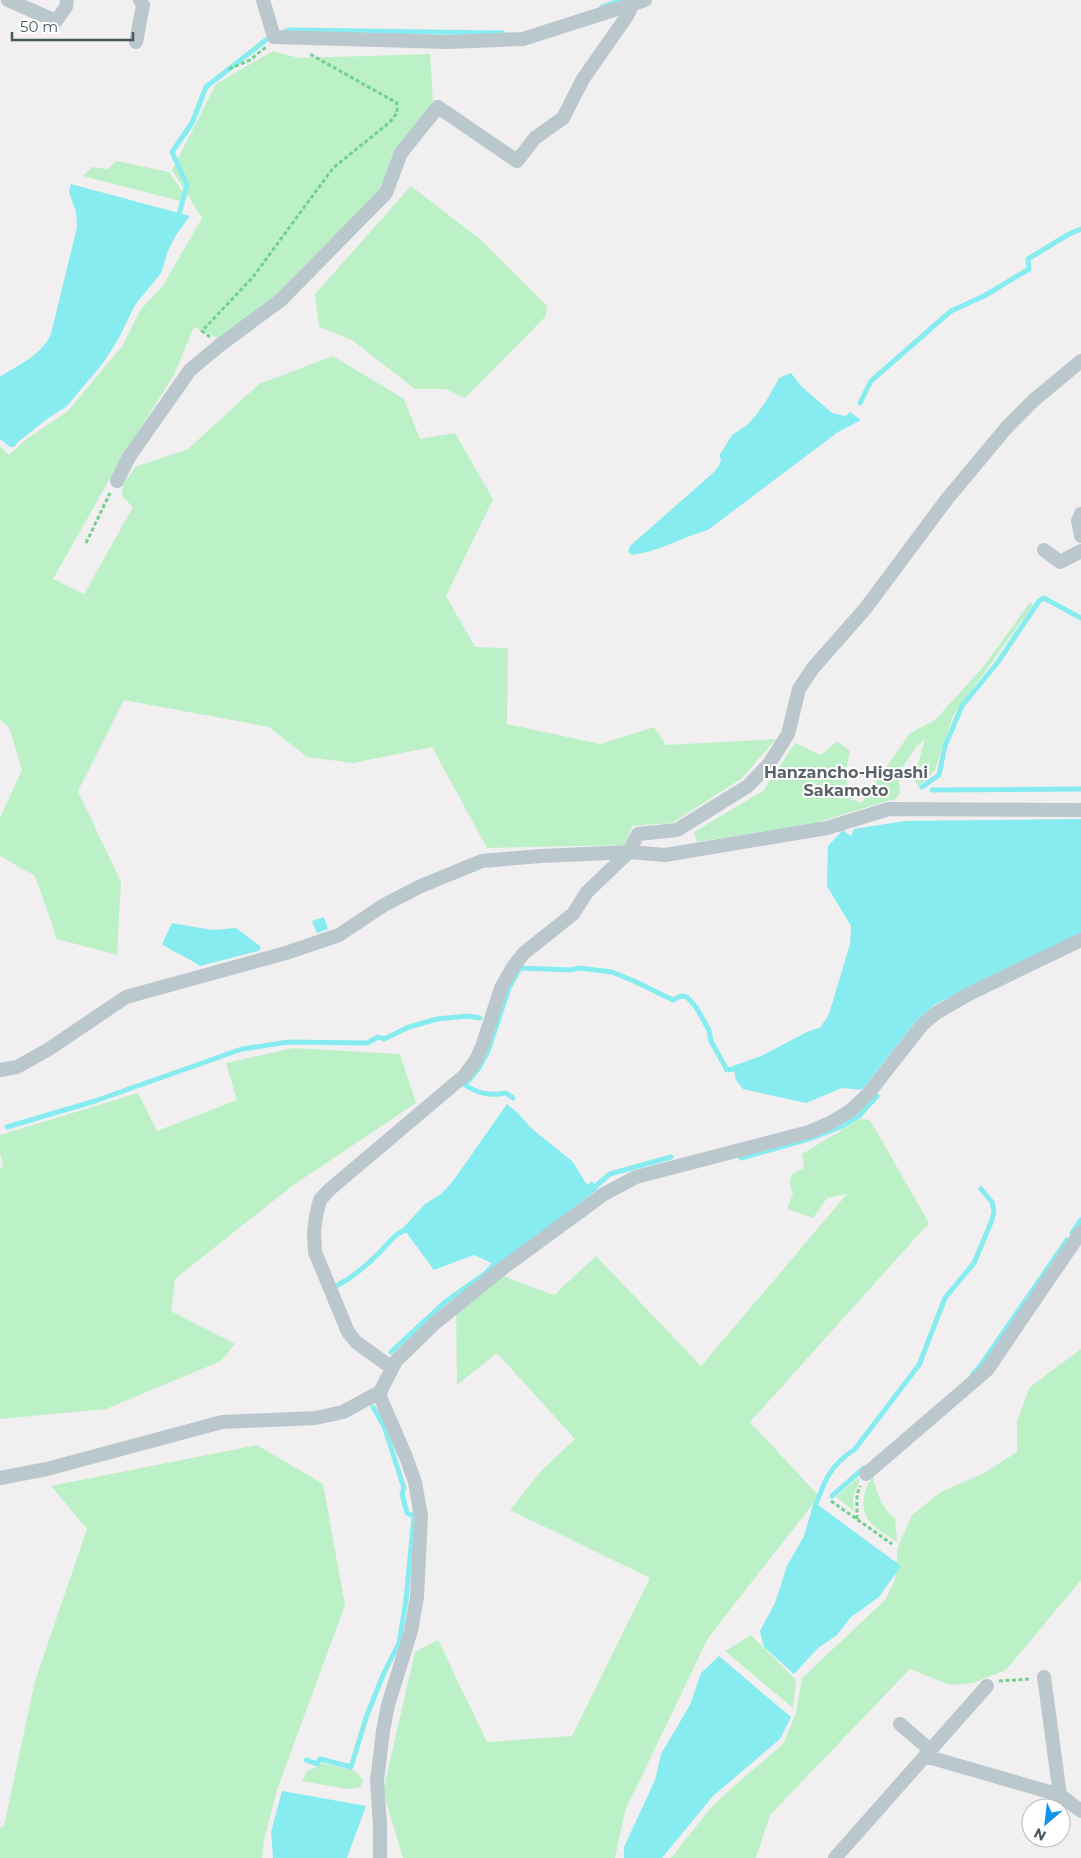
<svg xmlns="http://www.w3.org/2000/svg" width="1081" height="1858" viewBox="0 0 1081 1858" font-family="Montserrat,sans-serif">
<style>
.green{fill:#bcf1c8}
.water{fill:#87ecf0}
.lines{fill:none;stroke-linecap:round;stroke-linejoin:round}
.stream{stroke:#87ecf0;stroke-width:5}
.path{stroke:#72d192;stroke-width:3;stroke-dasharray:4 2.5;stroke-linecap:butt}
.minor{stroke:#bac7cd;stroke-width:14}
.labels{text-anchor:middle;stroke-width:4;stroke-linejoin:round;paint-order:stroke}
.quarter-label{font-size:16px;font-weight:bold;fill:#5b6165;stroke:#fff}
</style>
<rect width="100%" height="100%" fill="#f2eff0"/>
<!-- green -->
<path class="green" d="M273,51L299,58L430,54L433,102L396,151L379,191L290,285L218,338L194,327L174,375L124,454L53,579L84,594L133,507L122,496L123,485L135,467L188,449L259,384L333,356L404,399L420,439L455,433L493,499L446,596L475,647L508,648L507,724L600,744L654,727L666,745L776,739L741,779L672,823L632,826L625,845L487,848L432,747L353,763L307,757L269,727L124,700L78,791L121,882L117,955L57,939L35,876L0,856V818L22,770L9,727L0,720V446L9,455L28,438L68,411L123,345L141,309L162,287L202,218L172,170L216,84Z
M116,161L169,172L183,192L180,201L83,176L92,167L108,169Z
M411,186L481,240L547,306L546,316L465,398L445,389H415L352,340L319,327L315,294Z
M1030,602L1033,605L953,716L935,770L918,787L914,779L925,739L916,747L898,774L900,792L895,800L887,801L812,824L697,842L694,832L763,791L795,743L821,755L837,741L850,751L845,775L851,799L861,803L910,733L935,720L984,666Z
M293,1048L400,1054L416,1103L292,1186L175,1279L171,1311L235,1344L221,1361L106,1409L0,1419V1168L3,1167L0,1153V1135L138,1093L157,1131L237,1100L226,1063Z
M860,1119L870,1120L929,1223L750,1422L819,1496L708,1638L625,1811L615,1858H403L383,1791L415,1652L438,1640L487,1742L572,1736L650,1578L510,1510L541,1471L575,1439L497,1353L457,1385L456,1305L493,1272L554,1295L596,1256L701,1366L847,1194L827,1198L813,1218L787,1209L793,1193L789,1183L792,1174L804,1168L802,1154Z
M1081,1349V1580L1006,1670L973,1683L950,1685L910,1669L770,1815L756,1858H671L709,1810L735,1785L783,1744L796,1713L802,1678L885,1600L895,1580L898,1547L912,1515L941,1492L984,1473L1017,1452V1421L1030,1387Z
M257,1445L323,1484L345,1605L277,1790L264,1840L262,1858H0V1828L4,1826L35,1681L87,1529L51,1486Z
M873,1477C877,1495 882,1507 895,1519L897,1542C889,1536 879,1531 872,1524C859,1512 862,1489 873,1477Z
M858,1478L860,1479L853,1497L854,1511L836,1497Z
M751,1635L796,1680L793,1708L725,1651Z
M320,1763L353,1770L363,1779L361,1787L347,1789L302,1781L307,1771L318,1766Z"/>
<!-- water -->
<path class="water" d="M71,184L190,216L176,235L168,251L161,273L135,305L119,338L103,363L67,406L47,419L18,442L14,447H10L0,439V377C19,364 41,356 51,334L77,227L76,212L69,192Z
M791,373L802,387L832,413L846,416L850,412L861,420L838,432L708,530C682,537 659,552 632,555L628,552L630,546L714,472L720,464L721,459L719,456L732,435L747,425L757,414L768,398L779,378Z
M1081,819V933L934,1005L916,1021L862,1090L842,1088L806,1103L743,1089L736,1080L733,1066L761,1056L809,1031L820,1028L829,1014L850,944L851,926L827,886L828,846L843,830L851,836L854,829L905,821Z
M324,917L328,929L317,933L312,921Z
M172,923L212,930L236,928L260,946L261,949L258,951L200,966C192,960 166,948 162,944Z
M507,1104L518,1113L531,1128L573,1162L587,1185L592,1181L598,1189L498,1266L474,1255L434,1270L403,1228L425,1204L441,1194L453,1181Z
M814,1502L901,1566L879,1597L851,1617L837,1635L818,1648L794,1674L764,1647L760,1631L775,1603L787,1566L804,1536Z
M719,1656L791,1717L780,1739L713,1796L662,1858H624V1847L655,1780L661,1754L690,1705L701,1673Z
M282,1791L366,1806L347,1858H273L271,1832Z"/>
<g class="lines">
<!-- stream -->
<path class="stream" d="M602,7L622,0
M286,31L289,30L503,33
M178,218L187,185L172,152L192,123L206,87L266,40
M860,403L871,381L951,311L984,296L1029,269L1028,259L1069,234L1081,229
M922,787L939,775L945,746L962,706L998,662L1039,601L1044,598L1081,618
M932,790L1081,789
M513,1098L506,1093C490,1096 479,1094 465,1085L479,1068L488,1051L509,988L520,968L570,970L579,968L612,972L634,981L673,1000L681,996L687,997L696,1007L709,1030L711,1041L727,1070L738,1068
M7,1127L95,1101L242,1049L288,1042L367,1043L378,1037L384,1039L409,1027L437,1019L468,1016L480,1018
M741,1158L809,1139L843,1126L859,1116L877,1096L875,1095
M592,1189L610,1174L671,1157
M1072,1233L1081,1220
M338,1285C353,1277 366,1266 378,1254C391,1242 392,1234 411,1228
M391,1352L445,1302L486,1273L498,1260
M973,1374L981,1365L1067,1240
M832,1496L864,1468
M814,1510C824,1482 829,1466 855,1449L919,1365L945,1298L974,1263L992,1220L994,1211L992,1202L981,1189
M306,1760L317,1764L320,1759L351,1767L367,1715L383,1675L399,1643L406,1600L414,1516L407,1513L402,1494L404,1488L384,1426L373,1407"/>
<!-- path -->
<path class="path" d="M229,69L250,60L266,47
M210,337L202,331L253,277L333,168L390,122L397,113V103L308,53
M86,543L110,493
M831,1501L892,1544
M857,1519V1495L860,1486
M999,1681L1030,1679"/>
<!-- minor -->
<path class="minor" d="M8,0L56,21L66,7L67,0
M263,0L274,37L448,42L523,39L645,0
M136,42L143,5L140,0
M117,481L129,457L190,370L220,345L281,300L386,193L401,153L438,107L517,161L535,138L563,118L583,79L627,16L632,5
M1081,514L1078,521L1081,536
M1044,550L1060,562L1081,551
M0,1070L17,1067L49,1049L126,997L286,953L339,935L384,905L421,886L482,861L541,856L629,852L665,855L827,828L889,809L1081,810
M392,1368L356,1342L348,1332L315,1252L314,1232L316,1216L320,1200L329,1190L465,1075L476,1060L483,1044L501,988L513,967L524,953L573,914L587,892L629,852L638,834L677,830L748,786L769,764L788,734L799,689L813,668L865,609L947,499L1007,427L1034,400L1081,361
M866,1474L987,1370L1081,1232
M0,1478L47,1469L222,1422L316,1418L343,1412L380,1392
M1044,1677L1060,1795L1081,1811
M900,1724L930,1750
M925,1756L1060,1795
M380,1858V1825L377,1781L383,1731L388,1705L411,1631L417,1597L421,1516L415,1482L406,1457L381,1399L380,1392L396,1361L435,1323L503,1268L604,1194L636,1177L809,1132L830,1123L850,1111L868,1094L922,1025L936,1013L969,994L1081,940
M835,1858L987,1686"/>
</g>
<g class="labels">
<!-- quarter labels -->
<g class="quarter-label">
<text x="846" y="778">Hanzancho-Higashi<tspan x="846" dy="18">Sakamoto</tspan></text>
</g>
</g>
<!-- north arrow -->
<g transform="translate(1046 1823) rotate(208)"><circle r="24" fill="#ffffff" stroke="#b5bcbf"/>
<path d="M0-4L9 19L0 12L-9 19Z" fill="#1194eb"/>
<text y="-8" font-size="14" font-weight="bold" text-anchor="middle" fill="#46575e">N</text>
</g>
<!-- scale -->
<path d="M12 32v8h121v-8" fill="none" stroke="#46575e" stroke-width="2.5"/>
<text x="20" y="32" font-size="15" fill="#46575e" stroke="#ffffff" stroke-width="4" paint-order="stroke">50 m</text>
</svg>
